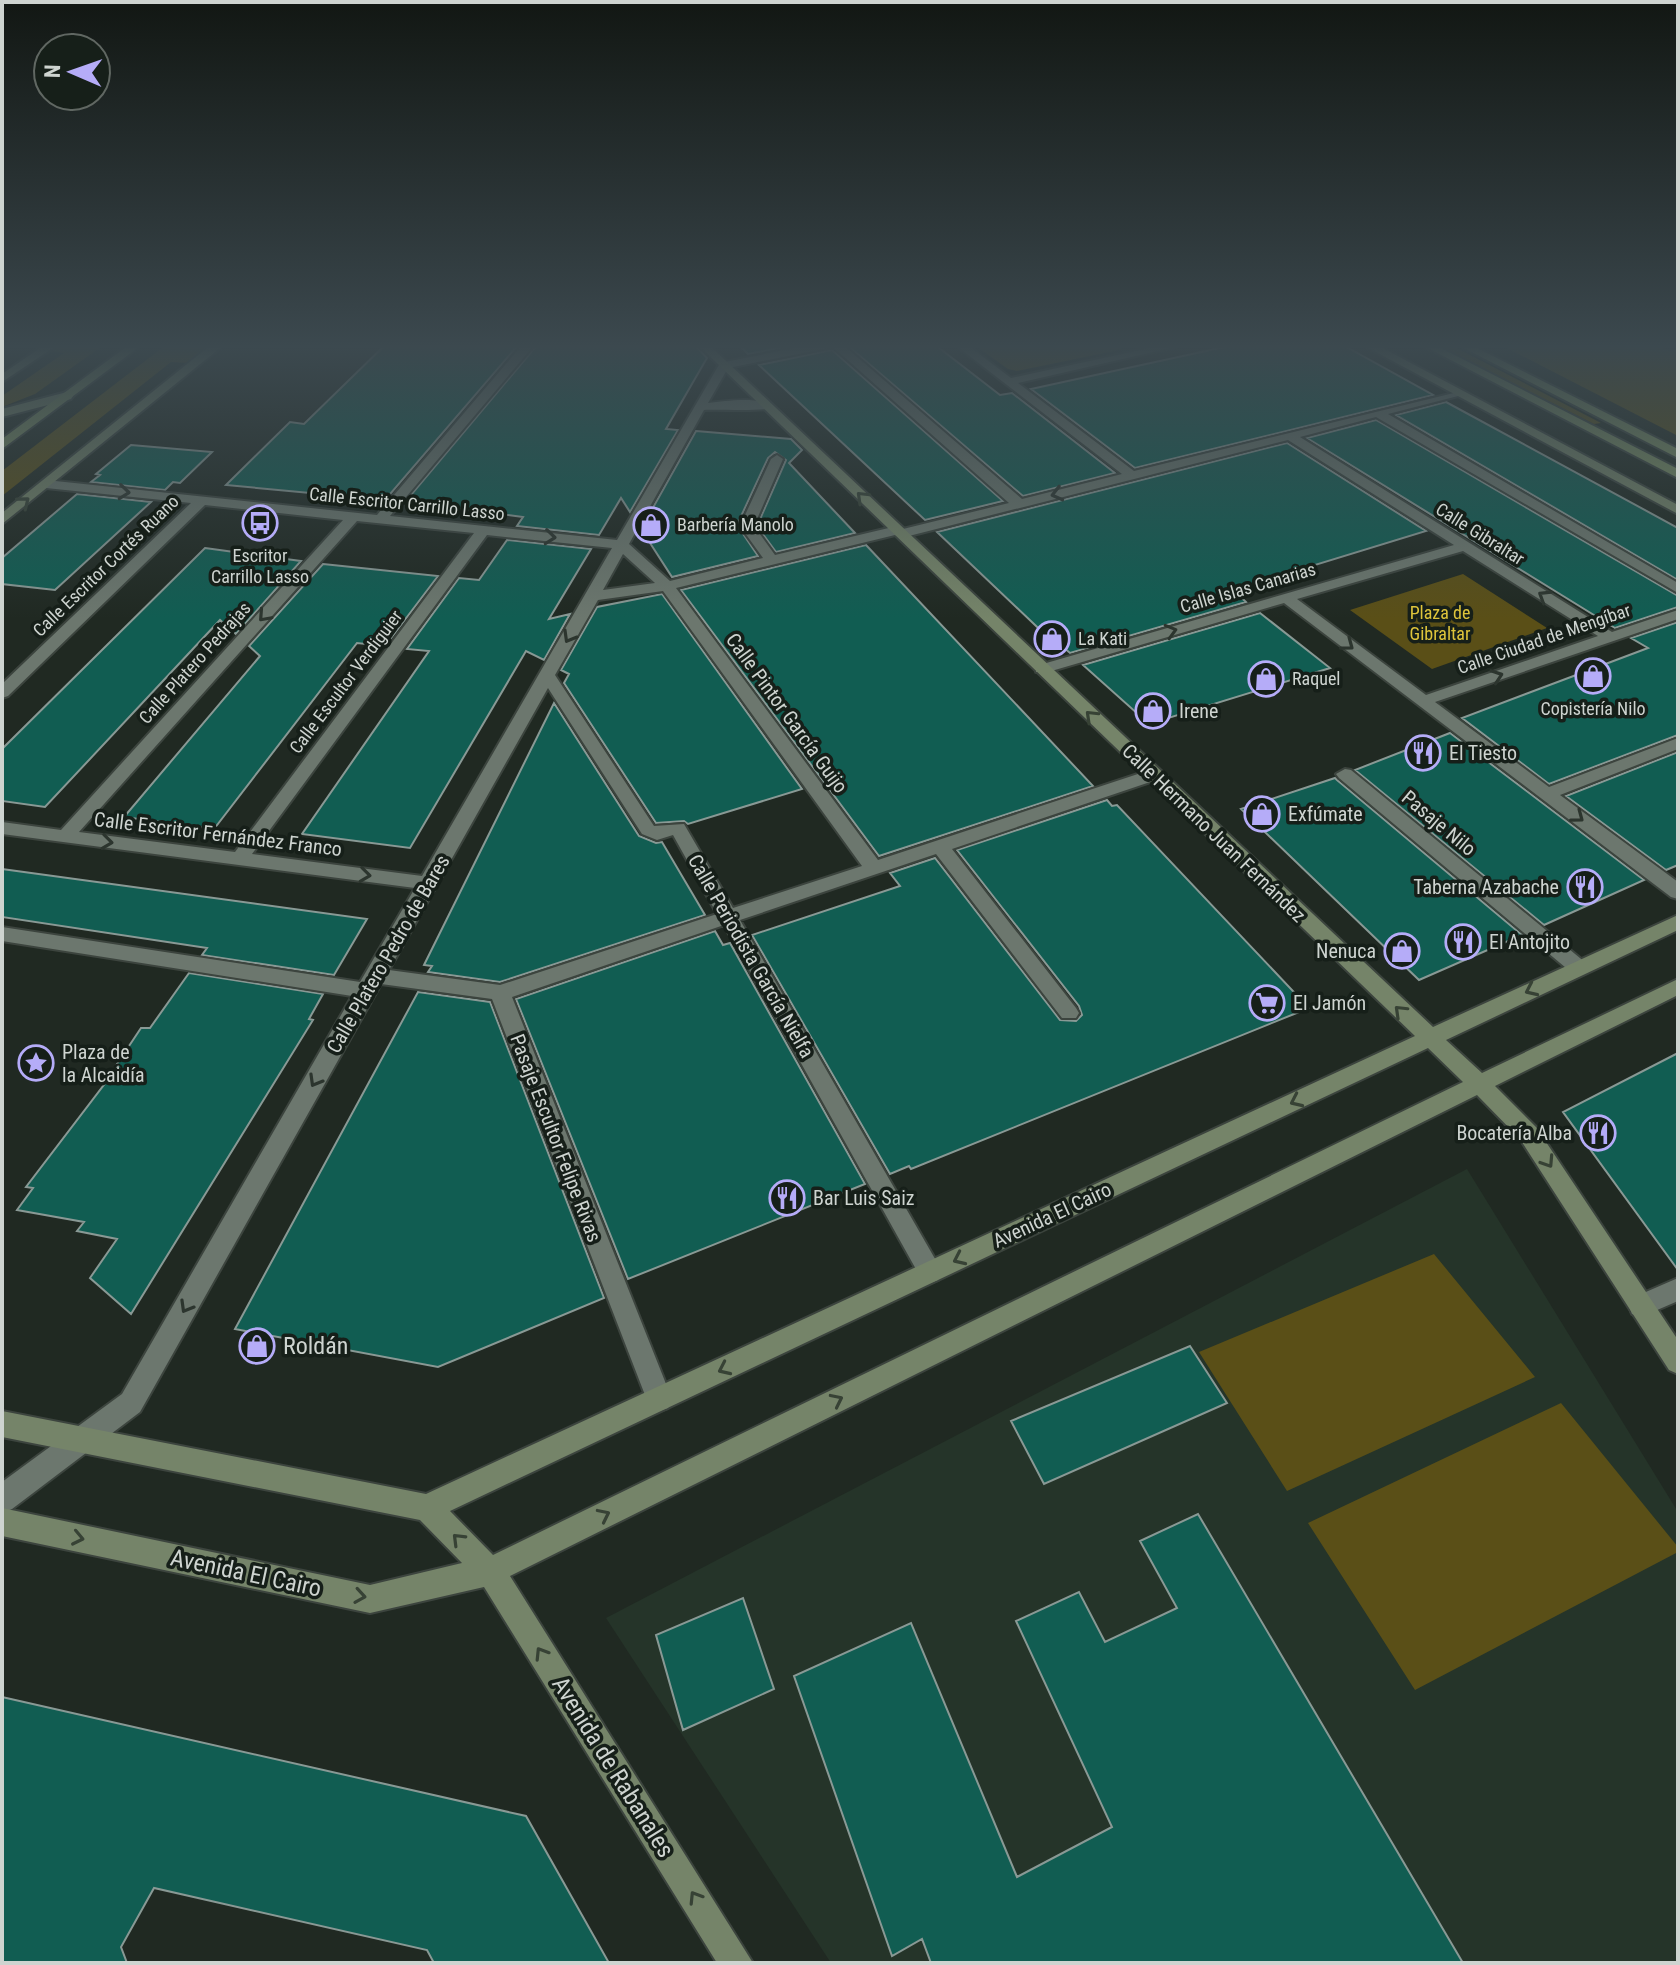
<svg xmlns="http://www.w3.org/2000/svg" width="1680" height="1965" viewBox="0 0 1680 1965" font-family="'Roboto Condensed',sans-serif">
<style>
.built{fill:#253429}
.green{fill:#5a4f17}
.building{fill:#115d52;stroke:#899995;stroke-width:2}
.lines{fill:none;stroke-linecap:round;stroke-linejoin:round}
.street-casing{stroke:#3c443e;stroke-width:4}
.secondary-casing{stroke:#3c443e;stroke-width:4}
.primary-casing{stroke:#3c443e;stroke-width:4}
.street{fill:#6c776e;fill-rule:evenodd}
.secondary{fill:#758469;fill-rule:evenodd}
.primary{fill:#7d9164;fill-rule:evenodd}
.oneway{stroke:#2c352e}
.oneway2{stroke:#374235}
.labels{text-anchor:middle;stroke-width:7;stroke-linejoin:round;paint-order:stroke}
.far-street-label{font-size:18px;fill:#ced4d0;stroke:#161f19}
.far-poi-label{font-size:18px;fill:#ced4d0;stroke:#161f19;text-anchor:start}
.far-park-label{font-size:18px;fill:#dec43b;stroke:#161f19}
.poi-label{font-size:20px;fill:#ced4d0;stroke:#161f19;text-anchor:start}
.street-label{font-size:20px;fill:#ced4d0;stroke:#161f19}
.near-poi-label{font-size:24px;fill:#ced4d0;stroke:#161f19;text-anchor:start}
.near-street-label{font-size:24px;fill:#ced4d0;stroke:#161f19}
</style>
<rect width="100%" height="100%" fill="#202922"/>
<!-- built -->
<path class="built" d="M1467,1169L1678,1512V1963H831L606,1618Z"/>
<!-- green -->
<path class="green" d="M63,344H105L35,394L2,407V396L64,353L52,351Z
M172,344H211L188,363L171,362L2,496V471L162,348Z
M973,344H1126V345L1119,350L1017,371L1008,369Z
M1435,344H1449L1601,423L1594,424Z
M1499,344H1653L1670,351L1678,349V436Z
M1463,574L1547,628L1432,669L1350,610Z
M1434,1254L1535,1377L1287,1491L1199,1352Z
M1561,1403L1678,1547V1552L1415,1690L1308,1523Z"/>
<!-- building -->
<path class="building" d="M386,344H519L385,500L226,485L290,422L304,424Z
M538,344H694L707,358L666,429L678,430L630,512L621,498L599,535L517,526L523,517L405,502Z
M738,344H800L748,354Z
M846,344H934L1000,395L1012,393L1115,473L1023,496Z
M1238,344H1341L1433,395L1135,468L1031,389Z
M832,350L1003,501L925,520L759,365Z
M1446,402L1678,528V580L1396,415Z
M1376,420L1678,596V607L1615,628L1307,438Z
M696,431L791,439L802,450L789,463L855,533L776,552L757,526L786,460L775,452L768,458L737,525L758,556L672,577L641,529Z
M1287,443L1426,531L1233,590L1246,602L1070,653L1057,642L1054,643L937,532Z
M131,445L212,452L180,483L173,482L165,490L91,482L100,475L96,474Z
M77,494L151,502L55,590L2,584V558Z
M507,540L591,549L549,619L570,614L544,660L526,651L410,848L302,834L429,651L407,649L459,578L479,580Z
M866,545L1093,786L879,856L681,590Z
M205,548L301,561L236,634L220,620L45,807L2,801V749Z
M323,564L438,576L385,646L357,643L214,829L124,817L260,656L249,646Z
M662,594L802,789L688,824L684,821L656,823L564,683L569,674L561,670L597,607Z
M1260,613L1330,668L1149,724L1083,665Z
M1678,622V735L1549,784L1462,718L1648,648L1631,638Z
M554,703L639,836L656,843L662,842L705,915L500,982L428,972L432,966L424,965Z
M1450,733L1644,880L1544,925L1355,770Z
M1678,752V865L1666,870L1566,796Z
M1335,778L1337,780L1522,935L1419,980L1241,809Z
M1107,800L1112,806L1117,805L1309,1008L911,1169L909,1166L890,1174L752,935L900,886L890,873L935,858L1060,1020L1076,1021L1082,1015L1079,1006L957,850Z
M2,869L367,919L334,975L202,955L207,948L2,917Z
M715,931L723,945L730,943L865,1184L628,1279L516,999Z
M189,973L323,994L309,1019L313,1020L131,1314L90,1278L117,1239L77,1231L84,1222L17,1210L33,1188L26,1187L119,1065L117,1064L141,1028H150Z
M418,992L490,1002L604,1298L438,1367L235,1329Z
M1678,1053V1270L1563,1112Z
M1190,1346L1227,1403L1044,1484L1011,1421Z
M1198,1514L1463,1963H931L922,1939L892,1956L794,1676L911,1623L1017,1877L1112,1827L1016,1621L1079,1592L1105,1642L1177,1608L1140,1541Z
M743,1598L774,1689L683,1730L656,1635Z
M2,1697L526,1816L609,1963H434L427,1950L154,1888L121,1947L127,1963H2Z"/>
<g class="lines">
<defs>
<path id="street" d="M523,344H535L390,516L617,540L720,363L815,344H842L1022,499L1122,474L954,344H966L1011,378L1168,344H1188L1018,383L1134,471L1462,391V395L1388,414L1678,583V593L1376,417L1300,437L1612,632L1678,610V619L1435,702L1549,787L1678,738V749L1560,795L1678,882V899L1671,897L1284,603L1048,672H1036V666L1454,545L1288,440L901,538L895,535L676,588L878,860L1147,771L1153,770L1162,775L1159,779L952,849L1076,1008L1079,1013L1076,1018H1062L936,854L740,920L938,1264L942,1272L938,1280L930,1283L922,1280L724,925L512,997L672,1399L668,1408L659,1411L650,1408L492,999L381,984L140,1412L12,1509L2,1513V1482L122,1394L352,996L2,941V927L360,982L415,888L2,834V822L61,830L343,520L205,505L8,696L2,698V684L191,503L46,488L39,484L46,480L377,515ZM833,347L1009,503L903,529L897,526L775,555L754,526L783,459L777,455L771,459L740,526L763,558L670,581L629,544L704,410C719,409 766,412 774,407C758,396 728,401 708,403L728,368ZM357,521L474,533L235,852L79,832ZM487,535L612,548L422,876L252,854ZM1463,551L1598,636L1426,695L1297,599ZM623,554L655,583L603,590ZM663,591L862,866L733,908L684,824L654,826L555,675L598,600ZM548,688L642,834L657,840L673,835L717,914L500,985L389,970Z
M1345,769L1351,770L1586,963L1589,968L1586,973H1572L1339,778L1336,774Z
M1678,1278V1301L1641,1317L1632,1314L1629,1306L1632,1298Z"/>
<path id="secondary" d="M46,344H59L2,382V374Z
M212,344H225L2,524V513Z
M697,344H708L1433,1027L1678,915V930L1446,1040L1482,1073L1678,979V995L1495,1086L1536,1127L1678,1340V1374L1669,1370L1520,1139L1477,1095L510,1576L753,1963H717L484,1587L370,1613L2,1536V1508L370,1585L462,1563L420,1520L2,1437V1411L426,1494L1415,1036ZM1428,1048L1463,1082L493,1555L450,1511Z
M1361,344H1375L1678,505V514Z
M67,392L73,396L71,399L2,417V409Z"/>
<path id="primary" d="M130,344H143L2,449V439Z
M1420,344H1433L1678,469V478Z
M1456,344H1469L1678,449V458Z"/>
</defs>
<!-- street casing -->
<use href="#street" class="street-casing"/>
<!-- secondary casing -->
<use href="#secondary" class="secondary-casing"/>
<!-- primary casing -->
<use href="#primary" class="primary-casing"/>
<!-- street -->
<use href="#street" class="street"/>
<!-- secondary -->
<use href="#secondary" class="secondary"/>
<!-- primary -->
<use href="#primary" class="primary"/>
</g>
<!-- one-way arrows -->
<defs><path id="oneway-chevron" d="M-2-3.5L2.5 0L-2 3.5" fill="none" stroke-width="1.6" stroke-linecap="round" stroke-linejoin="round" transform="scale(2)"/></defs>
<g class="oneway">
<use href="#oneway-chevron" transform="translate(124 492) rotate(6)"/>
<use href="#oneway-chevron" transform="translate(1057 494) rotate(166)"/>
<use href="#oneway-chevron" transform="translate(550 537) rotate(6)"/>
<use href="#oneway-chevron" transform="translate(1544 596) rotate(-148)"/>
<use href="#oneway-chevron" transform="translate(264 616) rotate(132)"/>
<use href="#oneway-chevron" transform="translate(1171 631) rotate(-16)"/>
<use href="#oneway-chevron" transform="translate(569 637) rotate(120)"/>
<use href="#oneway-chevron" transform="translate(1348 645) rotate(37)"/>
<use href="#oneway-chevron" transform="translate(1497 676) rotate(-19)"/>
<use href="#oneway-chevron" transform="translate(1578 817) rotate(37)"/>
<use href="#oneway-chevron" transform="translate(107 842) rotate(7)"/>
<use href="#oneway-chevron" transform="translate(365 875) rotate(7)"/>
<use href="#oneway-chevron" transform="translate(315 1081) rotate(120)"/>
<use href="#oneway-chevron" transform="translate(186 1307) rotate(120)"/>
</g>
<g class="oneway2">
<use href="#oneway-chevron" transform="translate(862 497) rotate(-136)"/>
<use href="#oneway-chevron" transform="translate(24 502) rotate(-39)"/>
<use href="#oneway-chevron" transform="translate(1091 716) rotate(-136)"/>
<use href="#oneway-chevron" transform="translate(1531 990) rotate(155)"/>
<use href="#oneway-chevron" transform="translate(1400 1011) rotate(-136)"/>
<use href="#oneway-chevron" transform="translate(1296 1101) rotate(155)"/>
<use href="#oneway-chevron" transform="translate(1548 1162) rotate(57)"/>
<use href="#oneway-chevron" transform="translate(959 1259) rotate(155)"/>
<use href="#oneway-chevron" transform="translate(724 1369) rotate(155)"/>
<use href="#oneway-chevron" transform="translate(837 1400) rotate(-26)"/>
<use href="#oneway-chevron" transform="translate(604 1515) rotate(-26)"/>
<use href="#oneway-chevron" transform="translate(78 1538) rotate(12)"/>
<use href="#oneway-chevron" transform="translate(458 1539) rotate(-135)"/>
<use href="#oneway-chevron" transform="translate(360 1596) rotate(9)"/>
<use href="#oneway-chevron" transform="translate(541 1653) rotate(-122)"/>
<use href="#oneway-chevron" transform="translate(695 1897) rotate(-122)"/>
</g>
<!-- sky -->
<linearGradient id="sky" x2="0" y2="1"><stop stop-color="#121713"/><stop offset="0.56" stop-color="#3c494f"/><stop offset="1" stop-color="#3c494f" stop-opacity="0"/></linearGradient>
<rect width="1680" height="619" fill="url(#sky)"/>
<!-- icons -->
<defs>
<symbol id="bus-ring" viewBox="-11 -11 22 22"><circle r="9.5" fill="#161f19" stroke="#b5acf8" stroke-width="1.5"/><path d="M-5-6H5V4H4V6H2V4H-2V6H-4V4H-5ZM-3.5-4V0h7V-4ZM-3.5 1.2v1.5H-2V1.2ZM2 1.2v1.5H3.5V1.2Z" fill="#b5acf8"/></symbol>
<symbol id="shop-ring" viewBox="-11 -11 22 22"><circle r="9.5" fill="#161f19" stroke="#b5acf8" stroke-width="1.5"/><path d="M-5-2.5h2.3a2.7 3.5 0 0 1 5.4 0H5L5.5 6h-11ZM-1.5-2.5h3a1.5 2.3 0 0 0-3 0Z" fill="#b5acf8"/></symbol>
<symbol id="restaurant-ring" viewBox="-11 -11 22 22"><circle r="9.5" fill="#161f19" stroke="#b5acf8" stroke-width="1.5"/><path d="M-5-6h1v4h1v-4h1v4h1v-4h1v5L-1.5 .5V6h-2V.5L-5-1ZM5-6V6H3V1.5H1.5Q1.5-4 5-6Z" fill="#b5acf8"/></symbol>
<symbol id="supermarket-ring" viewBox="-11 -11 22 22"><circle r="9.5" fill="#161f19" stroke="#b5acf8" stroke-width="1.5"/><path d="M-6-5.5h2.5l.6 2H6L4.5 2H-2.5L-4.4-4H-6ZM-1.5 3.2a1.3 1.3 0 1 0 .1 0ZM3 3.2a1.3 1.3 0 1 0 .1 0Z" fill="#b5acf8"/></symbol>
<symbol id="sight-ring" viewBox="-11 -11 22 22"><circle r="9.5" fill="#161f19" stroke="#b5acf8" stroke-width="1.5"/><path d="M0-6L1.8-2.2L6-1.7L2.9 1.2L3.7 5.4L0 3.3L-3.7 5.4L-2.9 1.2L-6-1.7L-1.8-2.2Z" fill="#b5acf8"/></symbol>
</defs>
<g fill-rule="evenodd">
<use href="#bus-ring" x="240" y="503" width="40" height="40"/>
<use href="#shop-ring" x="631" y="505" width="40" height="40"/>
<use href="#shop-ring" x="1032" y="619" width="40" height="40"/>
<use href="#shop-ring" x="1573" y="656" width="40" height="40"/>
<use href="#shop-ring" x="1246" y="659" width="40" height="40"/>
<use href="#shop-ring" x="1133" y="691" width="40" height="40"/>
<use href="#restaurant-ring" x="1403" y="733" width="40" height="40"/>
<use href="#shop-ring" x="1242" y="794" width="40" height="40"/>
<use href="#restaurant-ring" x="1565" y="867" width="40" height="40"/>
<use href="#restaurant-ring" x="1443" y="922" width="40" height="40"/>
<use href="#shop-ring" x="1382" y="931" width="40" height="40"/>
<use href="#supermarket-ring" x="1247" y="983" width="40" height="40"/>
<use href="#sight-ring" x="16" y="1043" width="40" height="40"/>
<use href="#restaurant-ring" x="1578" y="1113" width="40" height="40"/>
<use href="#restaurant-ring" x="767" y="1178" width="40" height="40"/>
<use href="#shop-ring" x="237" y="1326" width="40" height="40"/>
</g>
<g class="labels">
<!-- far-street labels -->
<g class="far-street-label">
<text transform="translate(407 504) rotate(6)" y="6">Calle Escritor Carrillo Lasso</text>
<text transform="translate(1480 534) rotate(32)" y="6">Calle Gibraltar</text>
<text transform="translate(106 566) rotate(-44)" y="6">Calle Escritor Cortés Ruano</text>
<text transform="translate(1248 588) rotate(-16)" y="6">Calle Islas Canarias</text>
<text transform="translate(1544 639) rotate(-19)" y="6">Calle Ciudad de Mengíbar</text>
<text transform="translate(195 663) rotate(-48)" y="6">Calle Platero Pedrajas</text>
<text transform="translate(346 682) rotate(-53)" y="6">Calle Escultor Verdiguier</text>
</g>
<!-- far-poi labels -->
<g class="far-poi-label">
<text x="677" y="531">Barbería Manolo</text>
<text x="260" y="562" text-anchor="middle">Escritor<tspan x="260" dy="21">Carrillo Lasso</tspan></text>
<text x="1078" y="645">La Kati</text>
<text x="1292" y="685">Raquel</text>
<text x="1593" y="715" text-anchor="middle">Copistería Nilo</text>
</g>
<!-- far-park labels -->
<g class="far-park-label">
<text x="1440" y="619">Plaza de<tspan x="1440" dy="21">Gibraltar</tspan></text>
</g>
<!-- poi labels -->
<g class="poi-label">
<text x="1179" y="718">Irene</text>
<text x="1449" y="760">El Tiesto</text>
<text x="1288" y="821">Exfúmate</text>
<text x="1559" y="894" text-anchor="end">Taberna Azabache</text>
<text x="1489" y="949">El Antojito</text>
<text x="1376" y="958" text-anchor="end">Nenuca</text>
<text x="1293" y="1010">El Jamón</text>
<text x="62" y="1059">Plaza de<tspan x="62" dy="23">la Alcaidía</tspan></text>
<text x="1572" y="1140" text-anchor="end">Bocatería Alba</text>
<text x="813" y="1205">Bar Luis Saiz</text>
</g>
<!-- street labels -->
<g class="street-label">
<text transform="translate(787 713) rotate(54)" y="7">Calle Pintor García Guijo</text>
<text transform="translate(1439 823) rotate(40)" y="7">Pasaje Nilo</text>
<text transform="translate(1214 833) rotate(44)" y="7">Calle Hermano Juan Fernández</text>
<text transform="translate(218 834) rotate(7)" y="7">Calle Escritor Fernández Franco</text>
<text transform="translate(388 954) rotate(-60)" y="7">Calle Platero Pedro de Bares</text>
<text transform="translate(751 956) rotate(60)" y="7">Calle Periodista García Nielfa</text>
<text transform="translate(556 1138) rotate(69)" y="7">Pasaje Escultor Felipe Rivas</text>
<text transform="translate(1052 1215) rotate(-25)" y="7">Avenida El Cairo</text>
</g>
<!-- near-poi labels -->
<g class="near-poi-label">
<text x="283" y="1354">Roldán</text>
</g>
<!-- near-street labels -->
<g class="near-street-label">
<text transform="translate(246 1573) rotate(12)" y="8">Avenida El Cairo</text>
<text transform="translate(613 1767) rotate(58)" y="8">Avenida de Rabanales</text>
</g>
</g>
<!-- border -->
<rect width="1680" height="1965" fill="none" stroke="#ced4d0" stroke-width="8"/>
<!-- north arrow -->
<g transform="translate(72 72) rotate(272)"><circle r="38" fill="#161f19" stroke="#606762" stroke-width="2"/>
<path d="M0-6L14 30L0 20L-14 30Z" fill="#b5acf8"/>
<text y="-12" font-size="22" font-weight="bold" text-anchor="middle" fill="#ced4d0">N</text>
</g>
</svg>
